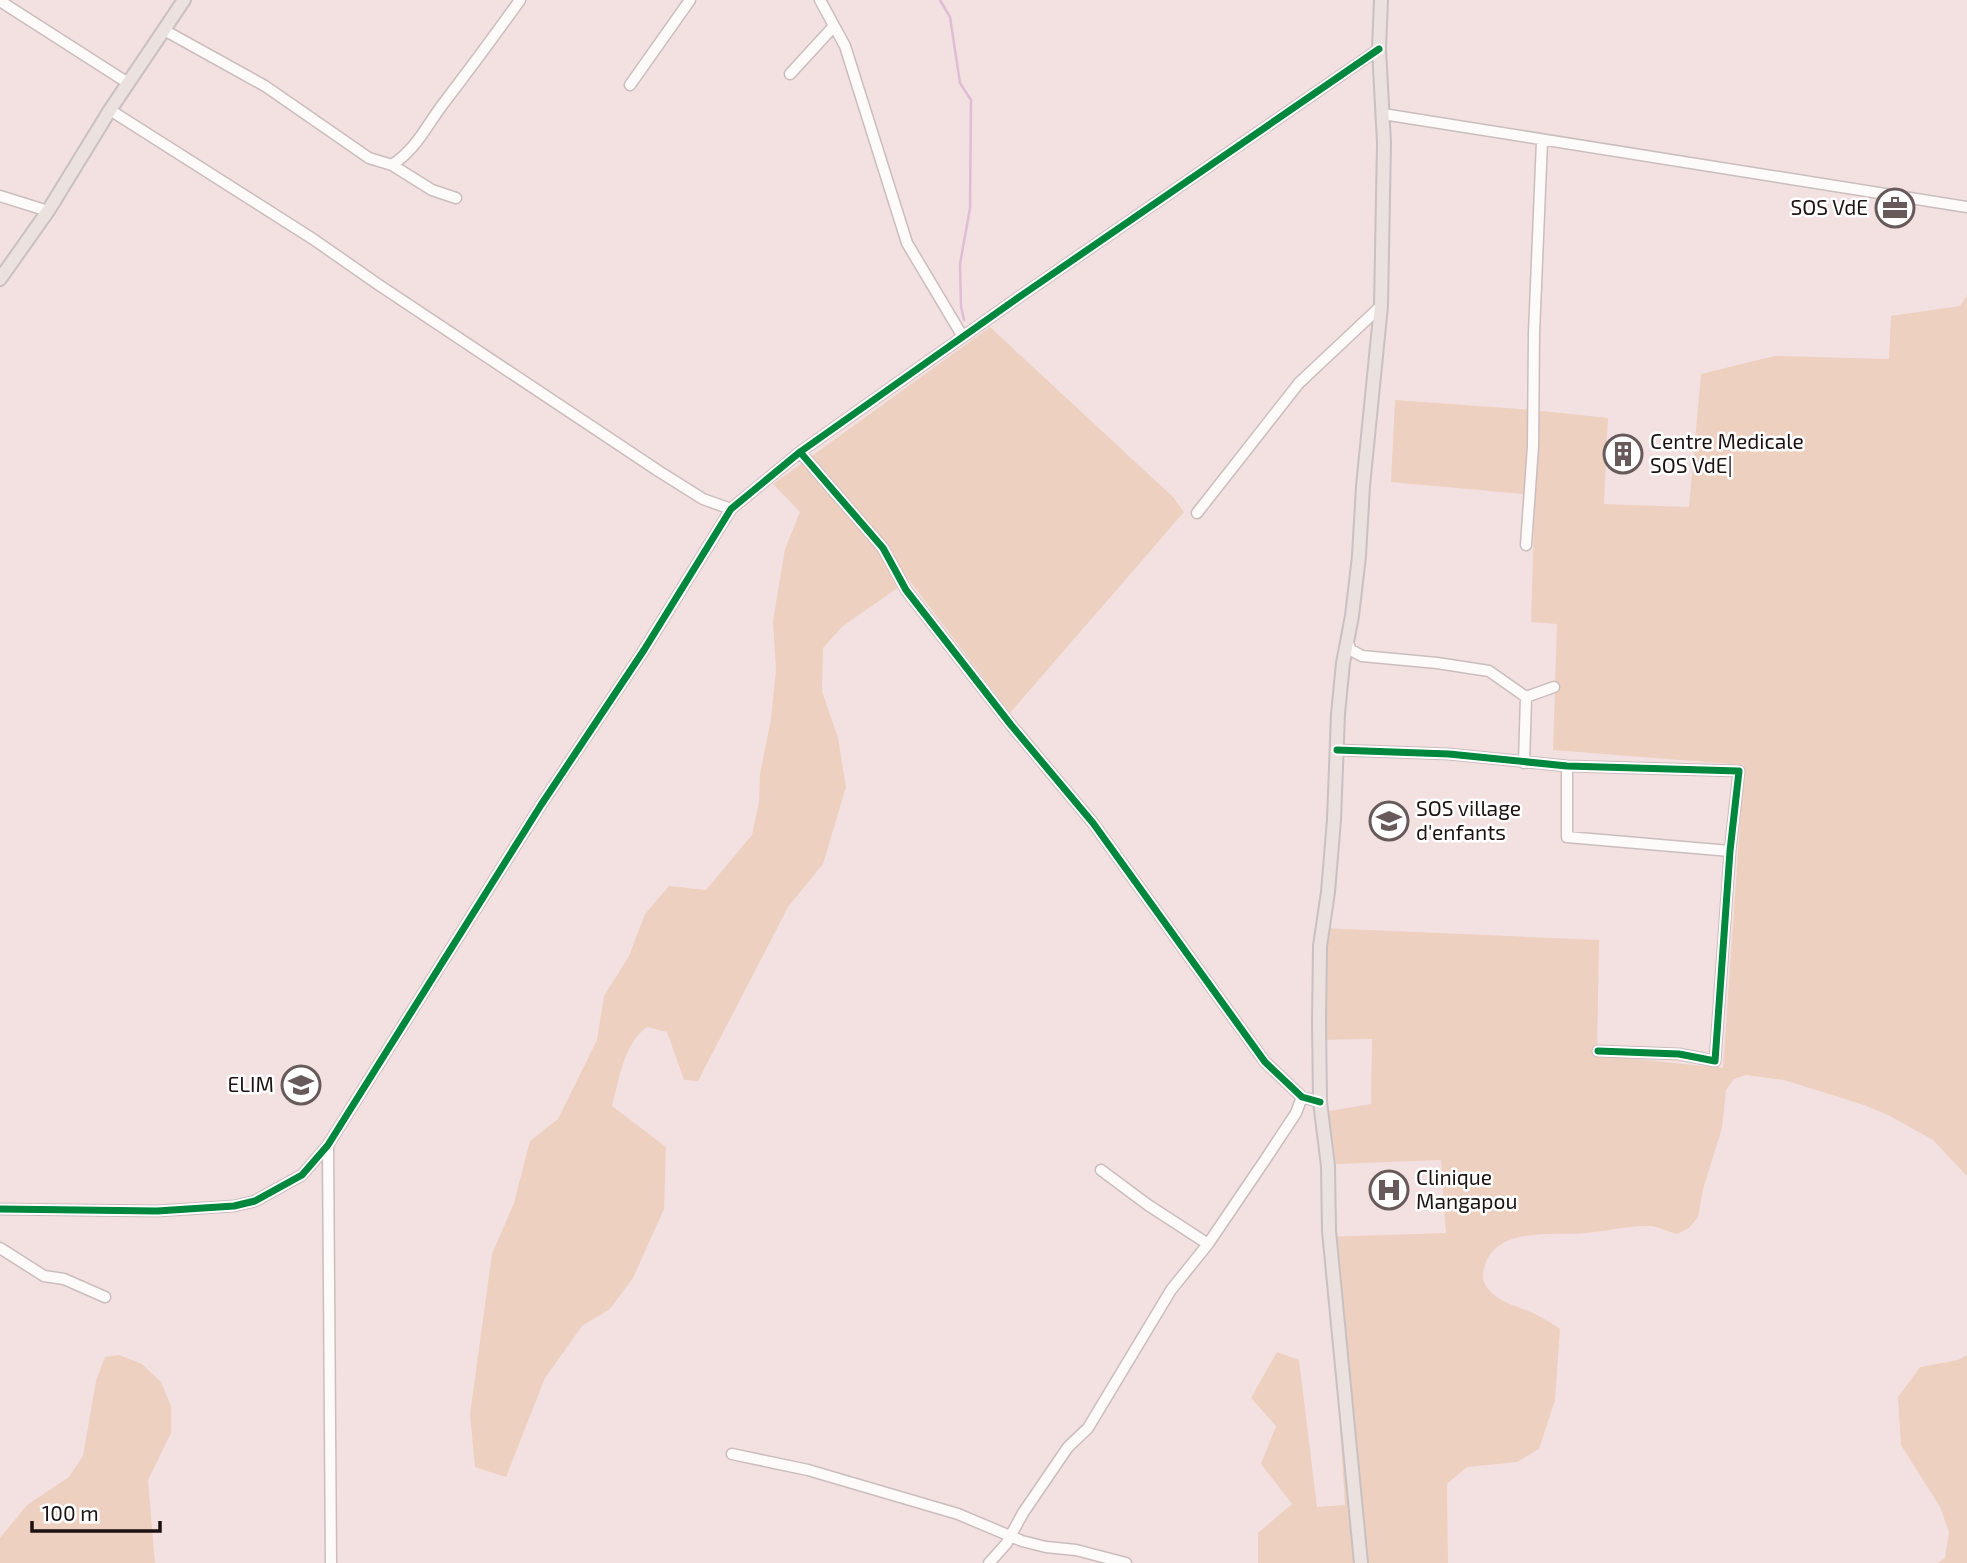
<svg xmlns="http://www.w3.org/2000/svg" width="1967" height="1563" viewBox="0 0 1967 1563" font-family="'Exo 2',sans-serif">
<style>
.green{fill:#edd0bf}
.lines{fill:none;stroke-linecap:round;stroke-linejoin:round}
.stream{stroke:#e0bdd5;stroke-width:2.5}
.minor-casing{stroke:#cbbdbd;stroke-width:13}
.major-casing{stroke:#c9c0c1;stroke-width:16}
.minor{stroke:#fdfafa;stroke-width:10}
.major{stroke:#ebe1de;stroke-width:12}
.cycleway-casing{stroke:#fff;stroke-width:11}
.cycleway{stroke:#00873e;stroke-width:7}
.labels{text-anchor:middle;stroke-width:5;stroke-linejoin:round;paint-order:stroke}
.poi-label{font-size:21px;fill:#1d1112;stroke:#fff;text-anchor:start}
</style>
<rect width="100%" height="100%" fill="#f3e1e1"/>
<!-- green -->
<path class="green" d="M1967,295V1176L1933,1140L1888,1115L1864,1105L1784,1080L1746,1075L1734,1079L1726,1090L1722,1128L1703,1189L1698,1217L1689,1228L1677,1234C1669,1232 1659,1227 1651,1226C1632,1225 1606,1231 1586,1233C1554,1236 1498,1226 1485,1265C1481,1275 1483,1283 1489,1290C1501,1304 1522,1307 1537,1315C1545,1319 1553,1324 1560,1329L1555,1400L1539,1449L1517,1462L1467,1467L1447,1484L1448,1563H1258V1533L1292,1504L1261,1464L1276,1426L1251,1398L1277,1352L1299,1360L1317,1507L1345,1505L1338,1397L1323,1237L1446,1233L1441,1160L1336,1164L1329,1111L1371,1104L1372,1039L1314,1040L1322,928L1599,940L1597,1055L1723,1068L1744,765L1553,750L1557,624L1531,622L1535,495L1391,482L1395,400L1533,410L1608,418L1604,504L1689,507L1701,374L1774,356L1889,359L1891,316L1960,306Z
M990,327L1173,497L1184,512L1010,713L909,580L843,626L823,648L822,691L838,738L846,787L823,864L788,907L698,1081L684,1080L667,1032L647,1027C624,1043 619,1080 612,1106L666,1147L664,1209L633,1278L610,1309L582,1326L545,1378L506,1477L475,1467L470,1414L492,1254L514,1203L530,1141L558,1119L597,1040L604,996L629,956L645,914L669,886L706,890L752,835L759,802L760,774L771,719L776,670L773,621L785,549L800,512L773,484Z
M119,1355L142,1364L161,1382L171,1406V1433L148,1480L155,1563H0V1538L27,1505L69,1477L83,1456L96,1381L105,1357Z
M1967,1355V1563H1937L1945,1558L1949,1532L1940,1507L1901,1445L1898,1397L1920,1367L1958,1360Z"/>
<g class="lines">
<!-- stream -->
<path class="stream" d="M940,0L950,17L960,83L971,100L970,208L960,264L961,306L964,320"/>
<defs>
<path id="minor" d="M820,0L845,46L907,243L963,337
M0,1L128,83
M164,30L265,86L369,158L392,165L432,190L456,198
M790,74L834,26
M630,85L690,0
M110,110L313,239L379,285L660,472L703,499L731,509
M1383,114L1967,207
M392,165C417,148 425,128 443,104C469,70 495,35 520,0
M0,196L48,211
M800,452L883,548L906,590L1011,725L1093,823L1265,1062L1302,1097L1320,1102
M1197,513L1299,383L1381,306
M1526,545L1533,446L1534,333L1542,141
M1347,641L1351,650L1362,656L1437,663L1489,671L1526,697L1524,763
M1526,697L1554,687
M1337,750L1449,754L1567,766L1739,771L1730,851L1715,1061L1679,1054L1598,1051
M1567,766V837L1730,851
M328,1145L331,1563
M1101,1170L1148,1205L1208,1244
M0,1209L157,1211L234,1206L255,1201L302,1175L328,1145L541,805L644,650L731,509L800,452L1022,295L1379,49
M0,1248L44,1276L64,1279L105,1297
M732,1454L808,1470L958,1514L1022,1541L1046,1547L1076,1550L1126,1563
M989,1563L1006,1544L1023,1513L1068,1447L1088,1428L1171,1290L1208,1244L1265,1160L1296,1113L1302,1097"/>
<path id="major" d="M0,279L48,211L110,110L184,0
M1361,1563L1329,1231L1328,1166L1320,1102L1319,1021L1320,946L1328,892L1334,820L1338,714L1343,663L1352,616L1359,556L1363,486L1381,306L1384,143L1379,49L1381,0"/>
</defs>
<!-- minor casing -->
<use href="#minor" class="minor-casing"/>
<!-- major casing -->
<use href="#major" class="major-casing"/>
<!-- minor -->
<use href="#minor" class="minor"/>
<!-- major -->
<use href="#major" class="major"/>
<defs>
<path id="cycleway" d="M800,452L883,548L906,590L1011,725L1093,823L1265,1062L1302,1097L1320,1102
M1337,750L1449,754L1567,766L1739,771L1730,851L1715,1061L1679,1054L1598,1051
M0,1209L157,1211L234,1206L255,1201L302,1175L328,1145L541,805L644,650L731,509L800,452L1022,295L1379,49"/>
</defs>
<!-- cycleway casing -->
<use href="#cycleway" class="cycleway-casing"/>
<!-- cycleway -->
<use href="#cycleway" class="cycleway"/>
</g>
<!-- icons -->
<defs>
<symbol id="office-ring" viewBox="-11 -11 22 22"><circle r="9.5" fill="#fff" stroke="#685a5a" stroke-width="1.5"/><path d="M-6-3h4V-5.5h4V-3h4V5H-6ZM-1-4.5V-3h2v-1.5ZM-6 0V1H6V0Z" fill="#685a5a"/></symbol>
<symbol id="building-ring" viewBox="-11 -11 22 22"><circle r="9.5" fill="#fff" stroke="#685a5a" stroke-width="1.5"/><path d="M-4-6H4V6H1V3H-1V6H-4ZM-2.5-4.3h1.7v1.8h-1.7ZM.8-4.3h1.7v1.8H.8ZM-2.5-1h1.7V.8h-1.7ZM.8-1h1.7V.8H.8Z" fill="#685a5a"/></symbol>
<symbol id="school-ring" viewBox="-11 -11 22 22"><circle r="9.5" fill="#fff" stroke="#685a5a" stroke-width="1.5"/><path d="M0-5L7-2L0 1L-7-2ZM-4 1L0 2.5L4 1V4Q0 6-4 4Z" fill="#685a5a"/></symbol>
<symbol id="hospital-ring" viewBox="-11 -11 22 22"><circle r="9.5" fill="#fff" stroke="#685a5a" stroke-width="1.5"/><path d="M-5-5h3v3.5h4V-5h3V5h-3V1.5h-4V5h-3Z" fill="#685a5a"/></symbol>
</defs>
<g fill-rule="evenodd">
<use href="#office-ring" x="1873" y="186" width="44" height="44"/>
<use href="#building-ring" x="1601" y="432" width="44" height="44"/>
<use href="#school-ring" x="1367" y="799" width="44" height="44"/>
<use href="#school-ring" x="279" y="1063" width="44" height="44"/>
<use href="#hospital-ring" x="1367" y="1168" width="44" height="44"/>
</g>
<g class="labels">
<!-- poi labels -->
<g class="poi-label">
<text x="1868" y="215" text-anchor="end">SOS VdE</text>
<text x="1650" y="449">Centre Medicale<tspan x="1650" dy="24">SOS VdE|</tspan></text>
<text x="1416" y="816">SOS village<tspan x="1416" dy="24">d'enfants</tspan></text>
<text x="274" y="1092" text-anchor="end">ELIM</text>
<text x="1416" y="1185">Clinique<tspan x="1416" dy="24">Mangapou</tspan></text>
</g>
</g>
<!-- scale -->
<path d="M32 1521v10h128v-10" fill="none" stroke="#1d1112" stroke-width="3.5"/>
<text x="42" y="1521" font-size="21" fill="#1d1112" stroke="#ffffff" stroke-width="5" paint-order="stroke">100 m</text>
</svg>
